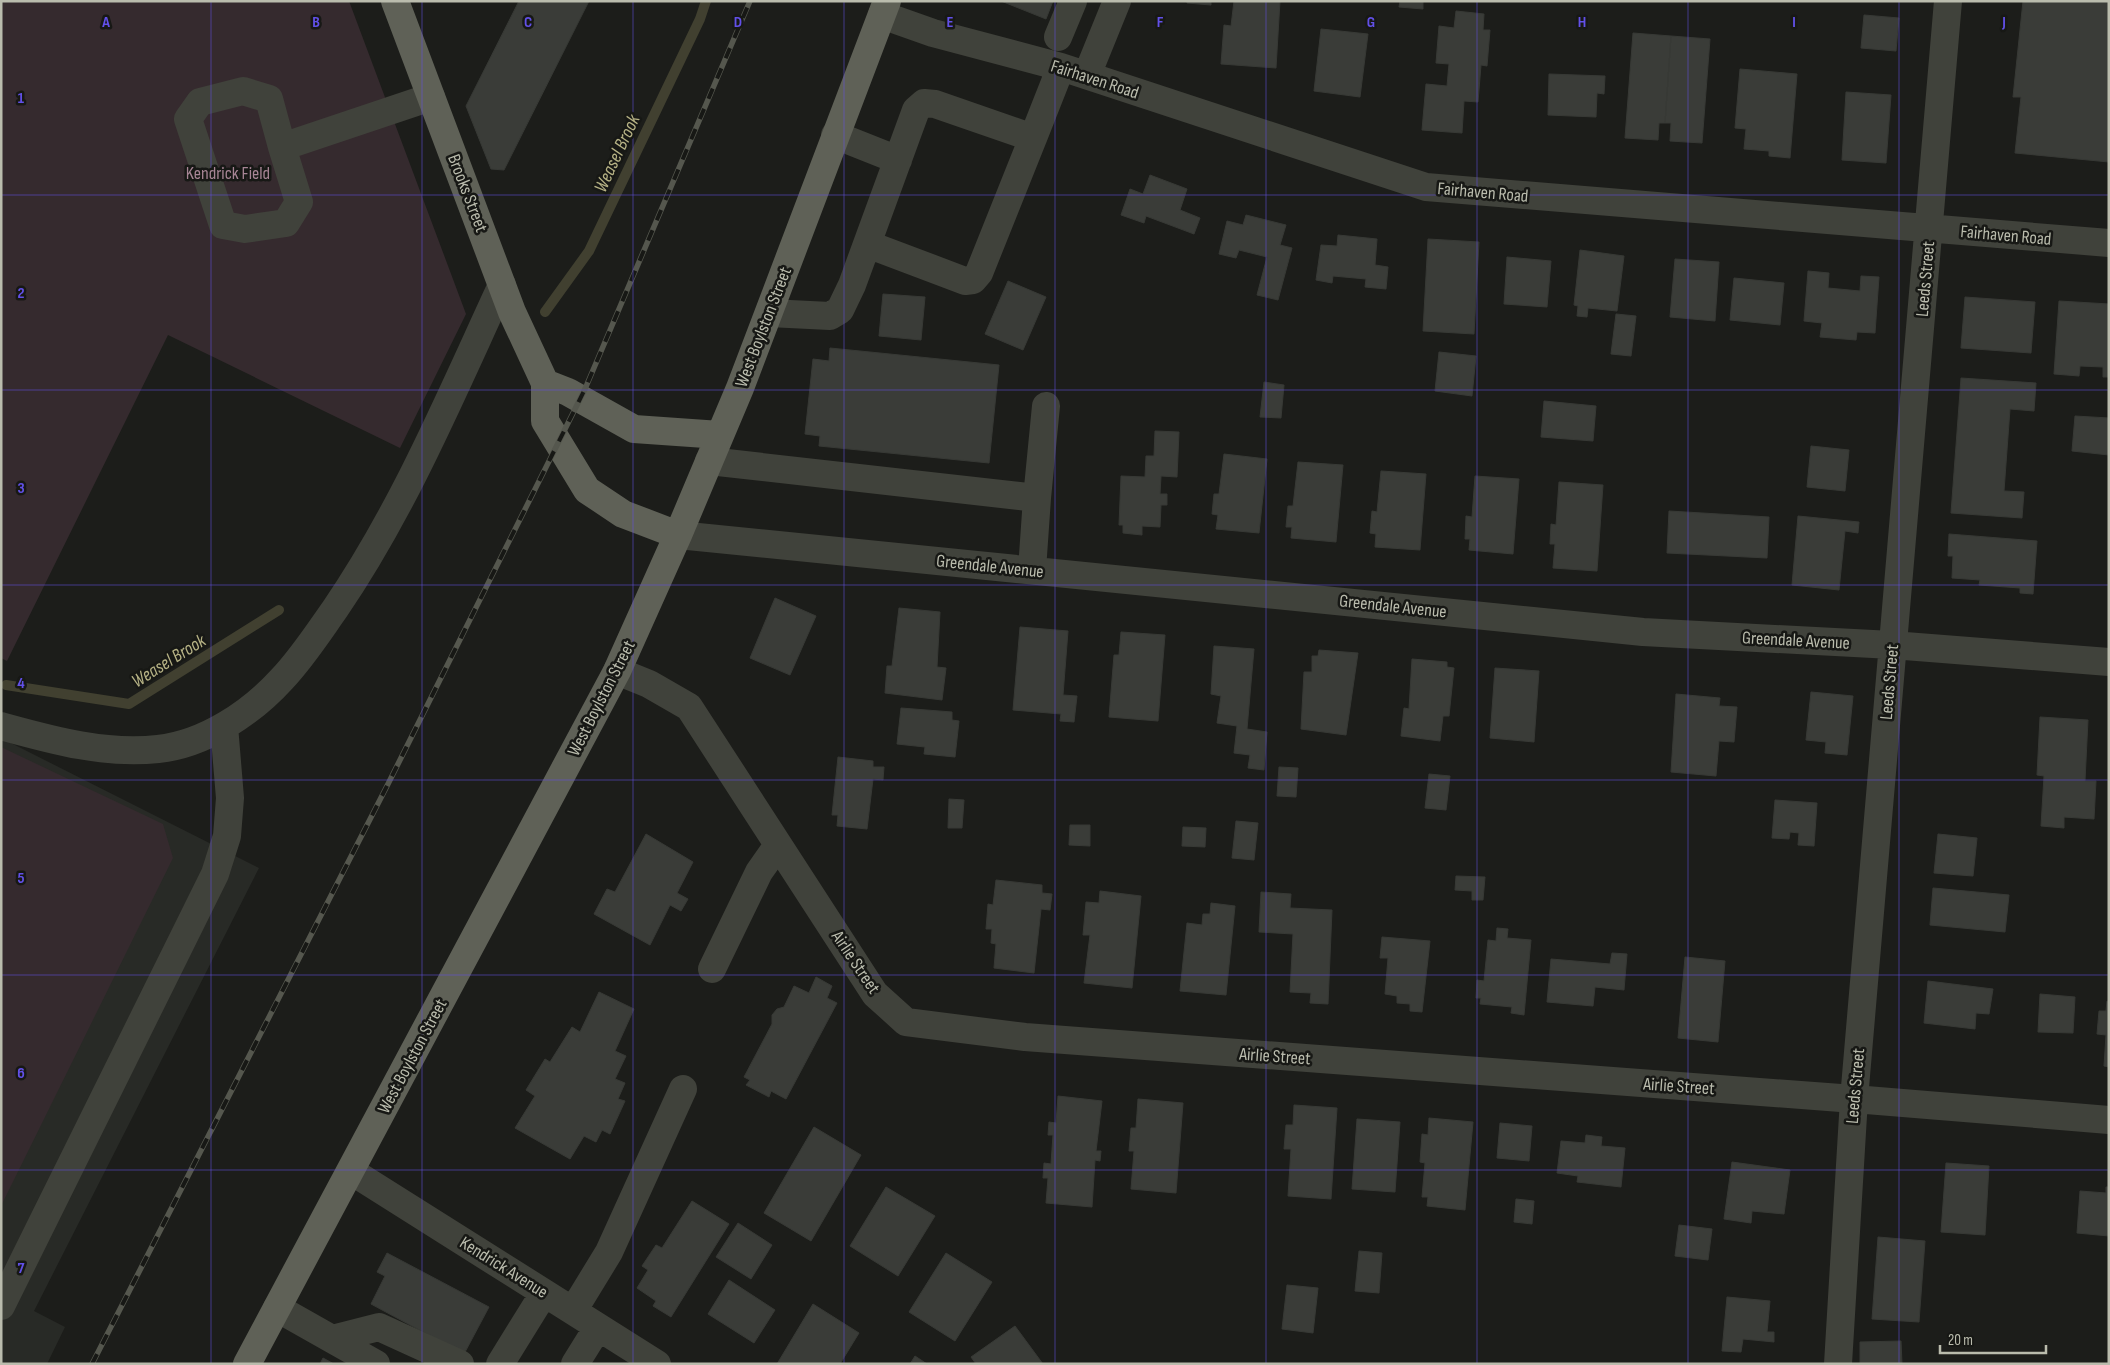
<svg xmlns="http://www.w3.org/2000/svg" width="2110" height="1365" viewBox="0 0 2110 1365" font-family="'Sofia Sans Condensed',sans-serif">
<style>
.built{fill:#282a26}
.green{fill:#352a2e}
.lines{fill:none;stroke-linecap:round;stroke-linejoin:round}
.stream{stroke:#414030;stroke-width:10}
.building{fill:#3a3c38;stroke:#373935}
.minor{stroke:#40423b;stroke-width:28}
.major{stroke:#5f6157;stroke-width:28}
.rail-casing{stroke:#55574e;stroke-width:5.5}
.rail{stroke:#171815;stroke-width:4;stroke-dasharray:11;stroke-linecap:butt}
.grid{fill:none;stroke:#6250e8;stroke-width:1;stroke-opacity:0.55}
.labels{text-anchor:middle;stroke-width:5;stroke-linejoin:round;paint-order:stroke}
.street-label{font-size:18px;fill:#babcad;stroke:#171815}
.park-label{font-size:18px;fill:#a78595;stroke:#171815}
.water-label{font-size:19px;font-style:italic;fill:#b6b285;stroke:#171815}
.grid-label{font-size:16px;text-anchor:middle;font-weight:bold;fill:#6250e8;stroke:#171815;stroke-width:5;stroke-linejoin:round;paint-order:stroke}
</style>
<rect width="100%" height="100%" fill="#1c1d1a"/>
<!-- built -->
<path class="built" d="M1,738L259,868L34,1311L65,1327L47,1364H1Z"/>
<!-- green -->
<path class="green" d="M1,1H349L466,314L400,448L168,335L7,661L1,658Z
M1,747L163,824L173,858L1,1206Z"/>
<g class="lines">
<!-- stream -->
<path class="stream" d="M545,312L589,251L700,19L706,1
M6,685L129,704L279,610"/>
</g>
<!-- building -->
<path class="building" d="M519,1H589L504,170L491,169L466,106Z
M1001,1H1053L1046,19Z
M1187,1H1211V5L1187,3Z
M1234,1H1280L1276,68L1221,64L1224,25L1231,26Z
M1400,1H1423V9L1399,7Z
M2023,1H2109V162L2015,153L2021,97H2013Z
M1456,11L1484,14L1483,30H1490L1487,66L1481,65L1478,102L1464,101L1462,133L1422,130L1426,84L1447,86L1449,64L1436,63L1439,26L1454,28Z
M1864,15L1899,18L1896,51L1861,48Z
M1321,29L1368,34L1360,97L1314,91Z
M1633,33L1671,36L1665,123H1659L1658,140L1625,138Z
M1671,36L1710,39L1702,143L1670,141L1671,123H1665Z
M1740,69L1797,74L1790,158L1769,156V151L1744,149L1746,129L1735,128Z
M1549,74L1605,76L1604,94L1597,93L1596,117L1548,115Z
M1846,92L1891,95L1886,163L1842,160Z
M1150,175L1187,189L1180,210L1200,218L1194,234L1146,216L1144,223L1121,215L1130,189L1143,194Z
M1246,215L1286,225L1280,245L1292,248L1278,300L1257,295L1267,257L1239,250L1236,258L1219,254L1227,221L1243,225Z
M1338,235L1377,239L1375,265L1388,267L1386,289L1365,287L1366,279L1333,276L1332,283L1316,280L1321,245L1337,246Z
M1428,239L1479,242L1474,334L1423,331Z
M1580,250L1624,256L1617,311L1588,308L1587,317L1577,316L1578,306L1574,305Z
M1507,257L1551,261L1547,307L1504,304Z
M1675,259L1719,262L1715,321L1670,317Z
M1808,271L1829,273L1828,288L1860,291L1861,276L1879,277L1875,333L1857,332L1856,340L1820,337L1822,323L1804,321Z
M1734,278L1784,283L1780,325L1730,320Z
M1008,281L1046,297L1023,350L985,334Z
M883,294L925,297L921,340L879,336Z
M1965,297L2035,302L2031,353L1961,348Z
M2059,301L2109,304V377H2103V367L2080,366L2079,376L2054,374Z
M1616,314L1636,316L1631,356L1611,354Z
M830,348L999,365L989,463L819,446L820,436L805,434L813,359L829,361Z
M1439,352L1476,356L1472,396L1435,391Z
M1961,378L2036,383L2034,411L2010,409L2004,491L2024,492L2022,518L1951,513Z
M1264,382L1284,385L1281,418L1260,417Z
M1544,401L1596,406L1593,441L1541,437Z
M2075,416L2109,418V455L2072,451Z
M1155,431L1179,432L1177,477L1161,476L1160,494H1167V505H1161L1160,527L1142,526V535L1123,533V525H1119L1121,476L1145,477L1146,456H1154Z
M1811,446L1849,450L1845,491L1807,487Z
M1224,454L1267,459L1259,533L1216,529L1218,515L1212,514L1214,494H1219Z
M1298,462L1343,465L1336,542L1291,538L1292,527H1286L1288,506H1293Z
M1381,471L1426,474L1420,550L1375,547L1376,534L1370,533L1372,511L1377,512Z
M1475,476L1519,479L1513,554L1469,550L1470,539H1465L1466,516L1472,517Z
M1559,482L1603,485L1597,571L1553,568L1555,544H1550L1551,524L1556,525Z
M1669,511L1769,517L1767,558L1667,553Z
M1798,516L1859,522L1858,533L1845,531L1839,590L1792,585Z
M1949,534L2037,541L2033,594L2020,593V588L1979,585L1980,580L1952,578L1953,556H1948Z
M775,598L816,616L790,675L750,658Z
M899,608L940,612L937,667L946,668L942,700L885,693L887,666H892Z
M1020,627L1068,631L1063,695L1077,696L1074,722L1060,721L1061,714L1013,710Z
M1121,632L1165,635L1158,721L1109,717L1114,655H1119Z
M1214,646L1254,649L1247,729L1267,732L1264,770L1248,768L1250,755L1234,753L1237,726L1217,723L1221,696L1211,694Z
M1319,650L1358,653L1346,735L1301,729L1304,672H1312V656H1318Z
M1412,659L1447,662V667L1454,668L1449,716H1443L1440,741L1401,736L1404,708L1409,709Z
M1495,668L1539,671L1534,742L1490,738Z
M1811,692L1853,696L1847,755L1825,753L1826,742L1806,740Z
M1676,694L1720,698L1719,706L1737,707L1734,742L1719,741L1716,776L1671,772Z
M901,708L952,712V720L959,721L955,757L924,754L925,747L897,744Z
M2040,717L2088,720L2085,781H2096L2094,819L2064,817V828L2041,826L2044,776L2037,775Z
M838,757L873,761V767H884L883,780L873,779L867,829L837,826L838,815H832Z
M1279,767L1298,768L1296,797L1277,796Z
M1429,774L1450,776L1446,810L1425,808Z
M949,799L964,800L962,828H948Z
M1775,800L1817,803L1814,846L1798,845L1799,833L1790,832L1789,839L1772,838Z
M1236,821L1258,823L1254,860L1232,858Z
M1070,825H1090V846L1069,845Z
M1183,827L1206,828L1205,847L1182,846Z
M646,834L693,862L677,893L688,899L681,911L670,905L650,945L594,914L607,889L615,892Z
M1938,834L1977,838L1973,876L1934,873Z
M1456,876L1485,877L1483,900H1472V891L1455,890Z
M996,880L1042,885V893L1052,894L1050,910L1041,909L1034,973L994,968L996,944L991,943L992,929H986L988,904L993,905Z
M1933,888L2009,895L2005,932L1930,925Z
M1100,891L1141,896L1132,988L1084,983L1090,935H1083L1086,902L1099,903Z
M1261,892L1291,894L1290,908L1332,910L1328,1004L1310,1003L1311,993L1290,992L1293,934L1259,932Z
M1211,903L1235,906L1226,995L1180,991L1187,923L1202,925L1203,914H1210Z
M1497,928L1508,929L1507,938L1531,940L1524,1015L1511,1013L1512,1007L1480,1004L1481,998H1476L1477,980L1484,981L1488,940L1496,941Z
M1382,937L1430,941L1422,1012L1410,1011V1004L1397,1003V996L1385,994L1388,958H1380Z
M1612,953L1627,954L1624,990L1595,987L1593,1006L1547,1002L1551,959L1610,964Z
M1685,957L1725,961L1718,1042L1678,1038Z
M816,977L832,986L827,998L837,1003L786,1099L771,1091L769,1097L746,1085L750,1080L744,1077L772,1024V1015L777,1009L784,1007L794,986L809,993Z
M1928,981L1993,989L1989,1014L1976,1013L1975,1029L1924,1023Z
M599,992L634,1009L615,1051L626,1056L615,1079L625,1083L618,1099L625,1101L610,1134L602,1130L596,1142L584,1136L570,1159L515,1128L535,1096L526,1090L545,1059L550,1062L572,1027L580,1032Z
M2040,994L2075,997L2073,1033L2038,1032Z
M2107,1001L2109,1002V1067L2104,1066L2106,1035L2097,1034L2099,1011H2106Z
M1058,1096L1102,1101L1096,1151H1101L1100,1161L1095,1160L1092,1207L1046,1203L1048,1178H1043L1044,1163L1051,1164L1053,1135H1048L1049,1122L1056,1123Z
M1138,1099L1183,1103L1176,1193L1131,1189L1134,1151H1129L1131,1128H1136Z
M1294,1105L1337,1108L1331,1199L1288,1196L1291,1149H1284L1286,1125H1293Z
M1429,1118L1473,1122L1465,1210L1427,1206L1428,1197H1422L1425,1163L1420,1162L1422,1134L1428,1135Z
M1357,1119L1400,1122L1395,1192L1352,1189Z
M1500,1123L1532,1126L1529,1161L1497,1158Z
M814,1127L861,1155L811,1241L764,1213Z
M1586,1135L1602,1137L1601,1146L1625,1148L1621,1187L1577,1182L1578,1176L1557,1173L1561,1141L1585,1143Z
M1732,1162L1790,1170L1784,1214L1752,1211L1751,1223L1724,1219Z
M1946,1163L1989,1166L1985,1235L1941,1232Z
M886,1187L935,1216L898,1276L850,1246Z
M2106,1187H2109V1236L2077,1233L2080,1191L2106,1193Z
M1516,1199L1534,1201L1532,1224L1514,1222Z
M692,1201L729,1224L671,1317L653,1306L656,1301L637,1288L648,1270L642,1266L656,1245L662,1248Z
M738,1223L772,1245L751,1279L716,1257Z
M1679,1225L1712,1229L1708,1260L1675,1256Z
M1878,1237L1925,1241L1919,1322L1872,1319Z
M1359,1251L1382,1253L1379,1293L1355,1291Z
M387,1253L489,1307L464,1354L371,1304L385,1276L377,1272Z
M946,1253L992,1282L955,1341L909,1312Z
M729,1280L775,1310L754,1343L708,1314Z
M1287,1285L1318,1288L1313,1333L1282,1329Z
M1727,1297L1770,1301L1767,1332H1774V1342L1743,1339L1741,1352L1722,1351Z
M813,1304L859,1333L840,1364H777Z
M1015,1326L1043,1364H976L971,1357Z
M1901,1341L1902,1364H1860V1342Z
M915,1356L927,1364H910Z
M323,1358L334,1364H320Z"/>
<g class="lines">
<!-- minor -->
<path class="minor" d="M882,15L933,33L1061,67L1426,187L2109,243
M1058,37L1073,1
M1087,75L1117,1
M835,135L898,160
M282,147L299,202L286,223L245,229L223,225L188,119L200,102L243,91L269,99L282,147L431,97
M867,244L965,281L973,280L979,273L1033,138
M769,313L830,316L840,310L852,285L916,110L924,103L935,104L1033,138L1061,67
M709,461L1037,498L1046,406
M678,535L1643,632L1892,645L2109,662
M1032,570L1037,498
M617,671L649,684L689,707L875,994L906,1022L1025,1037L1854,1099L2109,1120
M1,726C52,740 105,755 158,749C205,744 251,713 282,679C302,658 318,633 335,609C404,508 451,395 502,285
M712,969L759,872L778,845
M351,1171L657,1364
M1,1306L215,874L227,836L230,798L224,726
M277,1308L376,1364
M573,1311L609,1252L683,1089
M332,1339L379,1327L460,1364
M500,1364L544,1293
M575,1364L598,1327
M1838,1364L1854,1099L1948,1"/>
<!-- major -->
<path class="major" d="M395,1L512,312L545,383V421L587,490L623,514L678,535
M545,383L568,392L634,429L720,435
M247,1364L617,671L678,535L740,388L887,1"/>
<defs>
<path id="rail" d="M92,1364L388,784L585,389L750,1"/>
</defs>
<!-- rail casing -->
<use href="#rail" class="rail-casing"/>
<!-- rail -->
<use href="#rail" class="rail"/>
</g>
<!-- grid -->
<path class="grid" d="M211,1V1364M422,1V1364M633,1V1364M844,1V1364M1055,1V1364M1266,1V1364M1477,1V1364M1688,1V1364M1899,1V1364M1,195H2109M1,390H2109M1,585H2109M1,780H2109M1,975H2109M1,1170H2109"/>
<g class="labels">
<!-- street labels -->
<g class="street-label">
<text transform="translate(1095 79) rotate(18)" y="6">Fairhaven Road</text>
<text transform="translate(1483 192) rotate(5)" y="6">Fairhaven Road</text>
<text transform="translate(468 193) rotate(69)" y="6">Brooks Street</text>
<text transform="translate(2006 235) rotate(5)" y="6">Fairhaven Road</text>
<text transform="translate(1925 279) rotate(-85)" y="6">Leeds Street</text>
<text transform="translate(763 327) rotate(-69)" y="6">West Boylston Street</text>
<text transform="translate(990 566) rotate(6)" y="6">Greendale Avenue</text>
<text transform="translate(1393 606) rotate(6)" y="6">Greendale Avenue</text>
<text transform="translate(1796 640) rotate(3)" y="6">Greendale Avenue</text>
<text transform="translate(1889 682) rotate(-85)" y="6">Leeds Street</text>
<text transform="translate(601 698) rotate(-63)" y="6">West Boylston Street</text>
<text transform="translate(856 962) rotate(56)" y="6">Airlie Street</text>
<text transform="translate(412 1056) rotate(-62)" y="6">West Boylston Street</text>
<text transform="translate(1275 1056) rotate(4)" y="6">Airlie Street</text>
<text transform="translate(1679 1086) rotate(4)" y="6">Airlie Street</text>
<text transform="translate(1855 1086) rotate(-85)" y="6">Leeds Street</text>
<text transform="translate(504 1267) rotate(32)" y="6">Kendrick Avenue</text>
</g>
<!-- park labels -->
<g class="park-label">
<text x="228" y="179">Kendrick Field</text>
</g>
<!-- water labels -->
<g class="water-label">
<text transform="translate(616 153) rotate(-65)" y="7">Weasel Brook</text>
<text transform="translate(168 660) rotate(-32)" y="7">Weasel Brook</text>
</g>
</g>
<g class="grid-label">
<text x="106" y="27">A</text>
<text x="316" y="27">B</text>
<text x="528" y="27">C</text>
<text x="738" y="27">D</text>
<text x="950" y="27">E</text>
<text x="1160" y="27">F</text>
<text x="1371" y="27">G</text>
<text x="1582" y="27">H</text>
<text x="1794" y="27">I</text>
<text x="2004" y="27">J</text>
<text x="21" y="103">1</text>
<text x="21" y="298">2</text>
<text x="21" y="493">3</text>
<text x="21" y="688">4</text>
<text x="21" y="883">5</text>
<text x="21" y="1078">6</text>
<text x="21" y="1273">7</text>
</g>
<!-- border -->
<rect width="2110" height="1365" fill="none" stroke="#babcad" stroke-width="5"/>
<!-- scale -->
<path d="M1940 1345v8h106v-8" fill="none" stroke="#babcad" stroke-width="2.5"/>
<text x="1948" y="1345" font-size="15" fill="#babcad" stroke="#171815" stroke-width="4" paint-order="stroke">20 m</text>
</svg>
